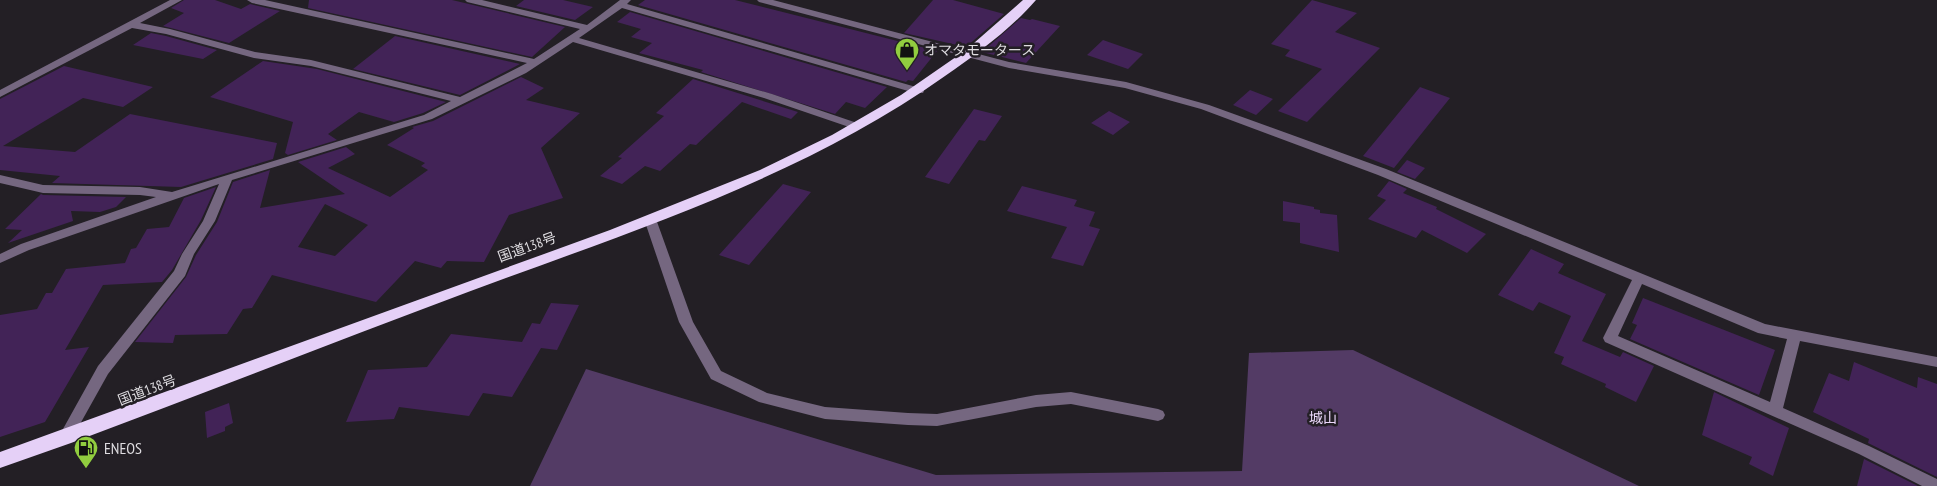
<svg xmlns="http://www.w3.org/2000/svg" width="1937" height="486" viewBox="0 0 1937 486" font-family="'PT Sans Narrow','Noto Sans JP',sans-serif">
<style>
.green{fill:#533b65}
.building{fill:#422357;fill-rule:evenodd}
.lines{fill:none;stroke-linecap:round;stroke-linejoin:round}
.minor{fill:#756780;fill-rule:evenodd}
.highway{fill:#e5d0f7;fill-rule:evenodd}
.labels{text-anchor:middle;stroke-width:5;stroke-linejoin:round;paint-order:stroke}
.poi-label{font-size:14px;fill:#dfdde1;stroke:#231f25;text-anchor:start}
.street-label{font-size:14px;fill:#dfdde1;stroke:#231f25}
.park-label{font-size:14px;fill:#ecd9fc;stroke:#231f25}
.near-poi-label{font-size:16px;fill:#dfdde1;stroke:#231f25;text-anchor:start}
</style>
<rect width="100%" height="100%" fill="#231f25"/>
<!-- green -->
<path class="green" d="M1353,350L1639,486H530L586,369L936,475L1242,471L1249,353Z"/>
<!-- building -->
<path class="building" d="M184,0H215L241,9L250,4L280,11L229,43L163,26L184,13L171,8Z
M309,0H452L565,27L532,57L308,8Z
M524,0H563L593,7L575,20L516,6Z
M645,0H735L937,51L913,81L908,80L906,82L638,5Z
M933,0H953L1004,14L966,47L904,33Z
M1312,0L1357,13L1335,32L1380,48L1307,122L1278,111L1322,69L1285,56L1290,50L1271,44Z
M630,12L887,87L865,108L846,102L835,114L701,72L703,70L639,53L652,43L631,37L641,29L617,22Z
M1021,18L1030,20L1032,19L1060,26L1026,63L982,52Z
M151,33L166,36L217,50L203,59L133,45Z
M395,36L520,64L460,95L353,69Z
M1103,40L1143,54L1128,69L1087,55Z
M263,61L317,69L446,102L423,113L394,122L359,112L328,134L337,140L288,155L285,153L293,122L210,97Z
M64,66L153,87L123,107L83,98L3,146L75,152L130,114L277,143L273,159L181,187L52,183L60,176L0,170V99Z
M521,77L544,88L526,100L580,113L541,148L563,198L509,215L484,262L447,261L441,268L415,261L376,302L272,275L252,308L243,309L227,334L175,335L173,343L135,342L186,277L196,255L217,222L233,182L270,170L260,208L345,194L298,162L346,147L355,154L328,168L390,197L428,170L421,166L425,163L387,145L414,128L412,127L433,121ZM325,204L368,225L335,256L298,247Z
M693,79L798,112L791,119L742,102L696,145L690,144L660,171L645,166L622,184L600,176L622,158L618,157L664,116L656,113Z
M1420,87L1450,98L1394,168L1363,156Z
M1250,90L1273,99L1256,115L1233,105Z
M974,109L1002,116L985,141L979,140L949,184L925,177Z
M1109,111L1130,122L1113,135L1091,123Z
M1407,160L1425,168L1415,179L1397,172Z
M1389,181L1407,189L1403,193L1437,207L1436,209L1486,234L1467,253L1422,230L1416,238L1368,219L1386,200L1377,196Z
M783,184L811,192L749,265L719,255Z
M1022,186L1077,200L1074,206L1095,212L1089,226L1100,229L1083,266L1051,258L1067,227L1007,211Z
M216,187L201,220L172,270L162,282L103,285L65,350L89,347L45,422L0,437V315L37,309L46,293H52L66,269L125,263L131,249L136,248L147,229L169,227L184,198Z
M41,194L43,195L126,197L116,207L100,212L71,211L73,221L8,243L22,230L5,229Z
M1283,201L1314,207V209L1320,210V213L1337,215L1339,252L1300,243V223L1283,221Z
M1531,249L1564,264L1558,273L1606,294L1582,341L1620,357L1623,352L1654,366L1636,402L1605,387L1606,384L1561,364L1564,357L1554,353L1571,316L1539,302L1533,311L1498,295Z
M1643,298L1775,350L1759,395L1630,339L1637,325L1632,323Z
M551,303L579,305L557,350L541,348L512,397L483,393L469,416L399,407L394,419L346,422L368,370L427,367L451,334L522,342L532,323L540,324Z
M1854,362L1917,388L1918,377L1937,384V477L1868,443L1869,439L1813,412L1829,373L1849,381Z
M1714,392L1789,428L1773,476L1749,464L1752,457L1702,435Z
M229,403L233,423L225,427V431L207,438L205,412Z
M1864,459L1918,486H1857Z"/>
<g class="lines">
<!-- minor -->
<path class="minor" d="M170,0H182L140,23L170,29L255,52L311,60L460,97L527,63L252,3L247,0H265L534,59L580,29L467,2L465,0H482L587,25L620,0H631L627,4L923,89L924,91L923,93H915L622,8L579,38L772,94L860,124L862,126L860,128H852L764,98L573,42L526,73L432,119L232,180L215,221L194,254L185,276L108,374L70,442L65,444L60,442L58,438L98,366L174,271L182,254L203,221L219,184L29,250L0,263V254L21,244L156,197L140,195L43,193L0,183V175L43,185L140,187L172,192L424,115L451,101L311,66L254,58L166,34L132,28L0,97V90Z
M757,0H773L1009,62L1126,82L1209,105L1386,169L1765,324L1937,357V367L1800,341L1783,408L1869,446L1937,479V486H1922L1859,454L1605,342L1603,338L1632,280L1378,175L1201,109L1125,88L1009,68L759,2ZM1642,284L1758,333L1787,339L1770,402L1618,336Z
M650,215L656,219L693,322L721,371L767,393L825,407L908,413L937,414L1036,395L1071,392L1158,409L1163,411L1165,415L1163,419L1158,421L1071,404L1036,407L937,426L908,425L825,419L759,402L711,379L679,322L644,219Z"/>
<!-- highway -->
<path class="highway" d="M1023,0H1036C1011,29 977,54 945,76C801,178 632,231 468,292C335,342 204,393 71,443L0,468V452L610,230L760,170L832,135L901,95L966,50Z"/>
</g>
<!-- icons -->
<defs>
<symbol id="shop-pin" viewBox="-11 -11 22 30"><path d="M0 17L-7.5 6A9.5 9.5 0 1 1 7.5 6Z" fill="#91cd3f" stroke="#231f25"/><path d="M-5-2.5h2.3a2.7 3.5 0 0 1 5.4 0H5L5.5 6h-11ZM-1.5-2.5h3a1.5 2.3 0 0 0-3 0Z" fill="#111"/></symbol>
<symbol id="fuel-pin" viewBox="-11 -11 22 30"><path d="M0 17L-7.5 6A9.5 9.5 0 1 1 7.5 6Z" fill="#91cd3f" stroke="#231f25"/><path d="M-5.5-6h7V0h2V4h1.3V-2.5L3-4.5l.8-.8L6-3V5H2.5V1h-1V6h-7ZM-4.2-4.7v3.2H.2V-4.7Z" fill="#111"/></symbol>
</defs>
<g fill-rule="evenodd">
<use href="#shop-pin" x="893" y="36" width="28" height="38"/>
<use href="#fuel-pin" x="72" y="434" width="28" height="38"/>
</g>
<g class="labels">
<!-- poi labels -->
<g class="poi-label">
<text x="924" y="55">オマタモータース</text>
</g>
<!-- street labels -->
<g class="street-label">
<text transform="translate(527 247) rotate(-20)" y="5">国道138号</text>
<text transform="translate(147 390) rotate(-21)" y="5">国道138号</text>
</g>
<!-- park labels -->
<g class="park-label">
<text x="1323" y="423">城山</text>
</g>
<!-- near-poi labels -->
<g class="near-poi-label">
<text x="104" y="454">ENEOS</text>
</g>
</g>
</svg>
